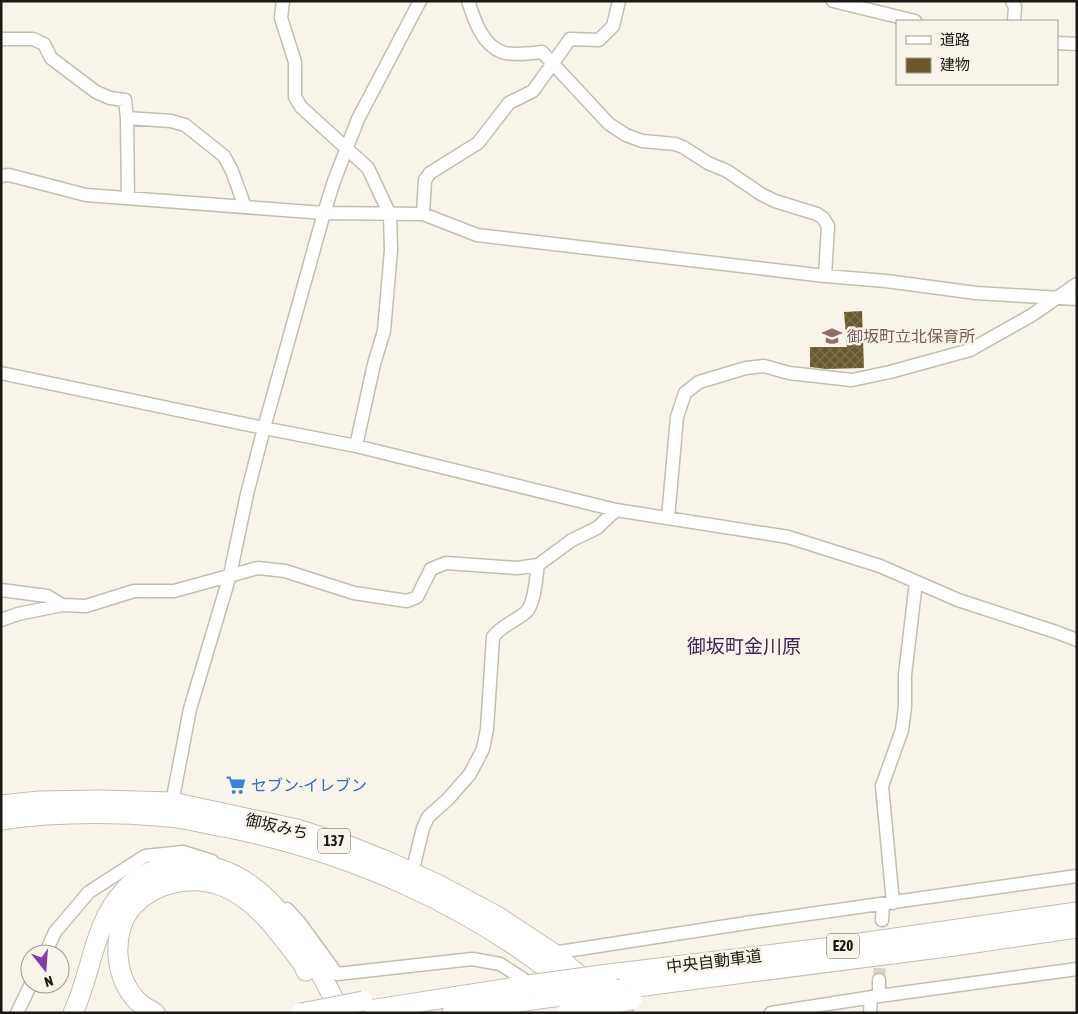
<svg xmlns="http://www.w3.org/2000/svg" width="1078" height="1014" viewBox="0 0 1078 1014" font-family="'Asap Condensed','Noto Sans JP',sans-serif">
<style>
.building{fill:url(#building-cross-hatch)}
.lines{fill:none;stroke-linecap:round;stroke-linejoin:round}
.minor-tunnel{stroke:#d8d3c9;stroke-width:12;stroke-dasharray:12 6;stroke-linecap:butt}
.minor-casing{stroke:#c2beb3;stroke-width:15}
.highway-casing{stroke:#c2beb3;stroke-width:21}
.minor{stroke:#fff;stroke-width:12}
.highway{stroke:#fff;stroke-width:19}
.highway-bridge-casing{stroke:#c2beb3;stroke-width:21;stroke-linecap:butt}
.highway-bridge{stroke:#fff;stroke-width:19}
.labels{text-anchor:middle;stroke-width:5;stroke-linejoin:round;paint-order:stroke}
.shield{fill:#f9f4e9;stroke:#5e5b55;stroke-width:1}
.shield-label{font-size:15px;font-weight:bold;fill:#1b1915}
.education-label{font-size:16px;fill:#785e54;stroke:#f9f4e9;text-anchor:start}
.shop-label{font-size:16px;fill:#366cbe;stroke:#f9f4e9;text-anchor:start}
.street-label{font-size:16px;fill:#1b1915;stroke:#f9f4e9}
.quarter-label{font-size:19px;fill:#432159;stroke:#f9f4e9}
</style>
<defs>
<pattern id="building-cross-hatch" width="8" height="8" patternUnits="userSpaceOnUse" patternTransform="scale(1.25)"><rect width="8" height="8" fill="#69592d"/><path d="M0 0l8 8M0 8l8-8" fill="none" stroke="#7e7150"/></pattern>
</defs>
<rect width="100%" height="100%" fill="#f9f4e9"/>
<!-- building -->
<path class="building" d="M862,311L864,368L826,369L810,367V347H847L844,312Z"/>
<g class="lines">
<!-- minor-tunnel -->
<path class="minor-tunnel" d="M879,980L882,920"/>
<defs>
<path id="minor" d="M283,1L281,18L295,62V97L301,107L368,168L390,215L391,250L384,331L374,364L356,446
M468,1C474,19 482,45 502,52C511,56 532,53 542,52L609,124L626,135L642,141L675,144L683,147L708,163L727,171L761,194L775,201L817,214L823,218L828,226L825,276
M833,1L915,21
M1012,1L1015,7L1014,21
M1,39H33L44,44L51,58L96,92L110,98L125,100L127,118L128,198
M1057,43L1077,44
M127,118L171,121L185,125L224,156L232,171L245,207
M1,176L9,175L86,195L324,213L423,214L477,235L825,276L886,281L976,293L1077,299
M423,214L425,180L430,173L478,143L509,103L533,91L570,39L599,40L613,26L619,1
M1,373L264,428L356,446L616,510L788,537L880,566L958,600L1056,632L1077,640
M668,518L677,417L685,393L699,382L746,368L764,366L789,373L852,380L890,372L970,350L1032,315L1077,284
M1,590L47,596L62,605
M1,620L18,614L62,605L86,606L134,591H174L258,568L285,571L354,593L407,601L417,597L431,569L446,563L517,568L538,565L572,540L597,528L616,510
M171,808L190,709L230,575L247,494L264,428L324,213L334,181L358,119L420,1
M412,873L423,828L428,817L448,799L470,774L483,749L487,729L493,637C503,624 517,621 527,611C535,602 536,577 538,565
M893,903L882,786L902,730L905,707V675L916,582
M287,909L299,922L337,974L472,959L500,964L534,986
M882,920L883,905
M553,953L753,922L1077,876
M45,954L55,932L89,892L145,856L183,852L212,861
M879,980V996
M17,1013L31,984
M771,1013L879,996L1077,969
M870,1013L871,997"/>
<path id="highway" d="M1,805L40,801L101,800L172,802L297,829L347,845L387,861L439,885L497,916L553,953L623,1013
M1,820C56,812 112,812 168,817C186,818 205,824 224,827C350,852 472,905 571,988
M609,974L832,947L1077,912
M621,989L954,946L1077,928
M73,1013C92,973 93,924 124,891C137,875 158,867 177,865C263,855 309,950 341,1013
M155,1013C151,1010 146,1008 142,1005C114,984 109,931 134,905C156,882 192,875 222,886C257,899 281,936 303,964L306,971
M351,1013L528,985
M452,1013L538,999"/>
</defs>
<!-- minor casing -->
<use href="#minor" class="minor-casing"/>
<!-- highway casing -->
<use href="#highway" class="highway-casing"/>
<!-- minor -->
<use href="#minor" class="minor"/>
<!-- highway -->
<use href="#highway" class="highway"/>
<defs>
<path id="highway-bridge" d="M528,985L609,974
M538,999L621,989
M301,1013L363,1001
M566,1013L632,1000"/>
</defs>
<!-- highway-bridge casing -->
<use href="#highway-bridge" class="highway-bridge-casing"/>
<!-- highway-bridge -->
<use href="#highway-bridge" class="highway-bridge"/>
</g>
<!-- icons -->
<defs>
<symbol id="school-bare" viewBox="-9 -9 18 18"><path d="M0-5L7-2L0 1L-7-2ZM-4 1L0 2.5L4 1V4Q0 6-4 4Z" fill="#8d6e63" stroke="#f9f4e9" stroke-width="2.5" paint-order="stroke"/></symbol>
<symbol id="supermarket-bare" viewBox="-9 -9 18 18"><path d="M-6-5.5h2.5l.6 2H6L4.5 2H-2.5L-4.4-4H-6ZM-1.5 3.2a1.3 1.3 0 1 0 .1 0ZM3 3.2a1.3 1.3 0 1 0 .1 0Z" fill="#3f7fe0" stroke="#f9f4e9" stroke-width="2.5" paint-order="stroke"/></symbol>
</defs>
<g fill-rule="evenodd">
<use href="#school-bare" x="818" y="322" width="28" height="28"/>
<use href="#supermarket-bare" x="222" y="771" width="28" height="28"/>
</g>
<g class="labels">
<!-- shield labels -->
<g class="shield">
<rect x="318" y="828.5" width="32" height="25" rx="4"/>
<rect x="827" y="933.5" width="32" height="25" rx="4"/>
</g>
<g class="shield-label">
<text x="334" y="846">137</text>
<text x="843" y="951">E20</text>
</g>
<!-- education labels -->
<g class="education-label">
<text x="847" y="342">御坂町立北保育所</text>
</g>
<!-- shop labels -->
<g class="shop-label">
<text x="251" y="791">セブン-イレブン</text>
</g>
<!-- street labels -->
<g class="street-label">
<text transform="translate(277 826) rotate(13)" y="6">御坂みち</text>
<text transform="translate(714 961) rotate(-7)" y="6">中央自動車道</text>
</g>
<!-- quarter labels -->
<g class="quarter-label">
<text x="744" y="653">御坂町金川原</text>
</g>
</g>
<!-- border -->
<rect width="1078" height="1014" fill="none" stroke="#1b1915" stroke-width="5"/>
<!-- legend -->
<rect x="896" y="20" width="162" height="65" fill="#f9f4e9" stroke="#a09c94"/>
<rect x="906" y="36" width="25" height="8" fill="#ffffff" stroke="#a09c94"/>
<text x="940" y="45" font-size="15" fill="#1b1915">道路</text>
<rect x="906" y="58" width="25" height="15" fill="#69592d" stroke="#a09c94"/>
<text x="940" y="70" font-size="15" fill="#1b1915">建物</text>
<!-- north arrow -->
<g transform="translate(45 969) rotate(163)"><circle r="24" fill="#f9f4e9" stroke="#a09c94"/>
<path d="M0-4L9 19L0 12L-9 19Z" fill="#833bae"/>
<text y="-8" font-size="14" font-weight="bold" text-anchor="middle" fill="#1b1915">N</text>
</g>
</svg>
